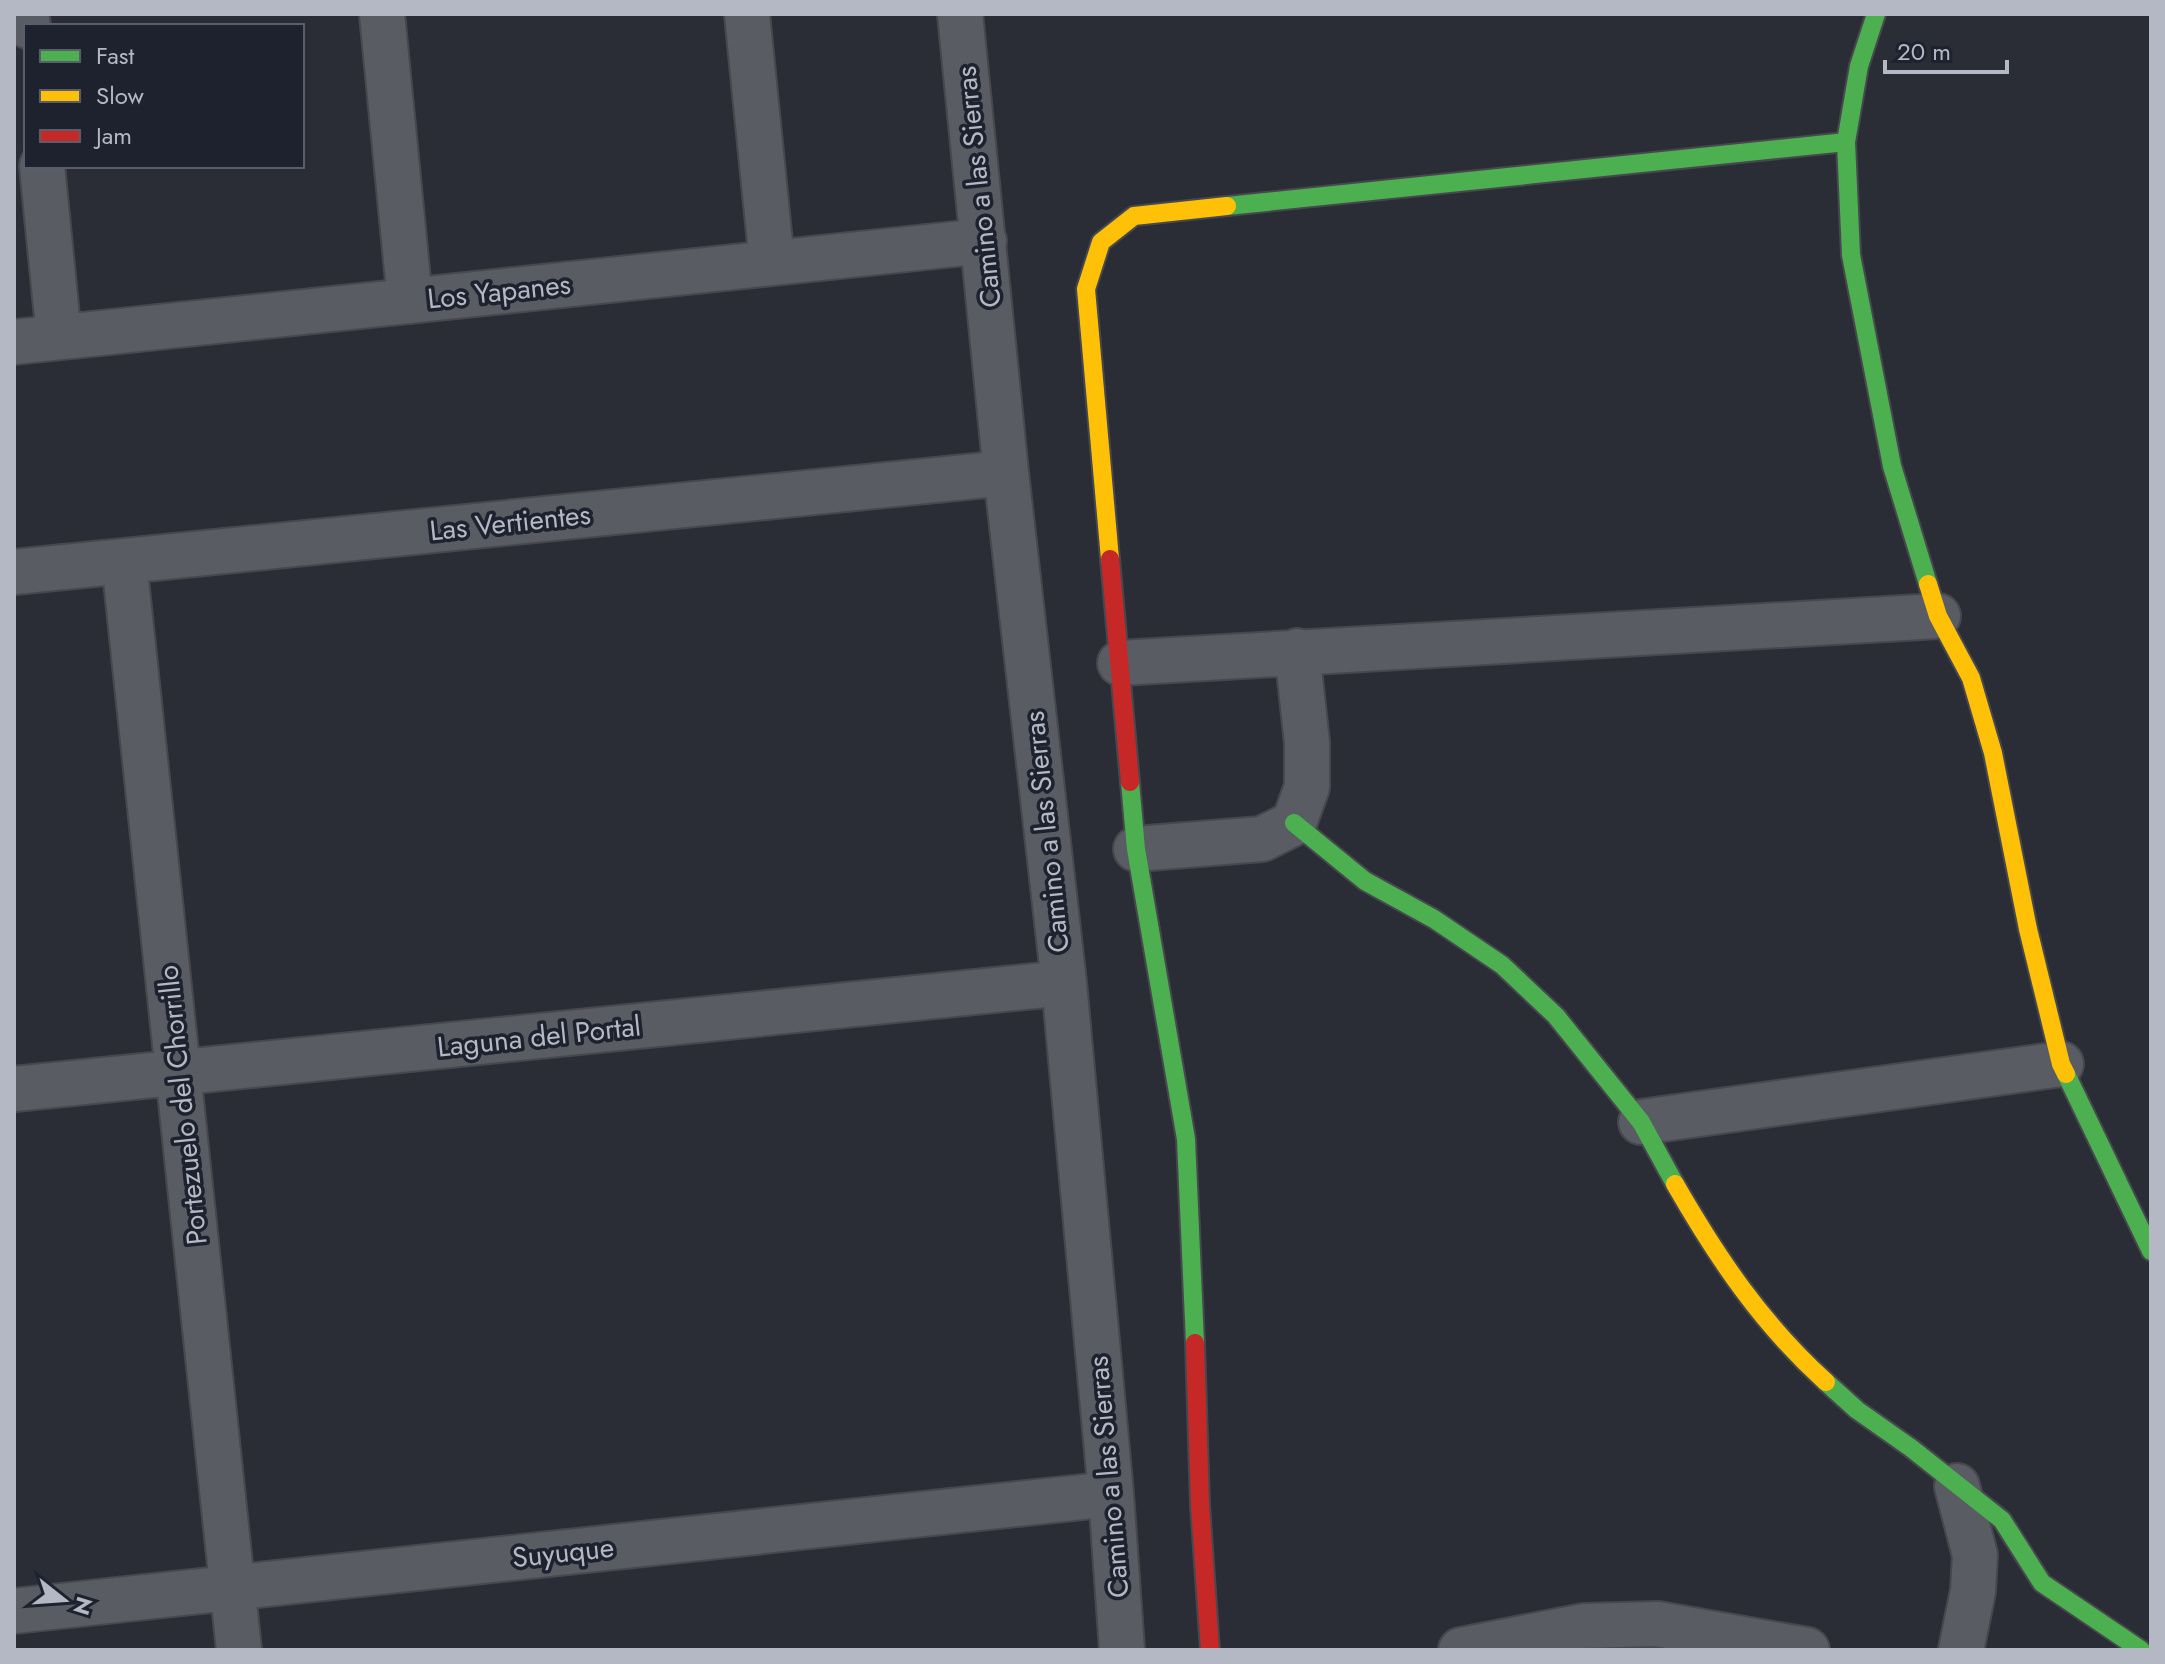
<svg xmlns="http://www.w3.org/2000/svg" width="2165" height="1664" viewBox="0 0 2165 1664" font-family="Jost,sans-serif">
<style>
.lines{fill:none;stroke-linecap:round;stroke-linejoin:round}
.street-casing{stroke:#46484e;stroke-width:48}
.fast-casing{stroke:#46484e;stroke-width:22}
.slow-casing{stroke:#46484e;stroke-width:22}
.jam-casing{stroke:#46484e;stroke-width:22}
.street{stroke:#5a5c63;stroke-width:44}
.fast{stroke:#4caf50;stroke-width:18}
.slow{stroke:#ffc107;stroke-width:18}
.jam{stroke:#c62828;stroke-width:18}
.labels{text-anchor:middle;stroke-width:7;stroke-linejoin:round;paint-order:stroke}
.street-label{font-size:28px;fill:#b4b8c5;stroke:#1e222f}
</style>
<rect width="100%" height="100%" fill="#2a2d35"/>
<g class="lines">
<defs>
<path id="street" d="M26,14L28,26
M382,14L410,301
M747,14L772,263
M960,14L1006,473L1064,983L1111,1494L1122,1650
M42,166L59,337
M14,342L984,241
M124,561L239,1650
M14,572L1006,473
M1120,663L1938,616
M1136,849L1262,839L1294,823L1307,787V743L1297,651
M14,1089L1064,983
M1641,1122L2061,1064
M1957,1486L1975,1555L1973,1591L1961,1650
M14,1611L1111,1494
M1461,1650L1584,1626L1657,1624L1807,1650"/>
<path id="fast" d="M1876,14L1859,66L1846,142L1851,255L1892,466L1928,584
M1227,206L1846,142
M1130,782L1136,849L1186,1139L1195,1343
M1294,823L1365,881L1434,919L1502,965L1556,1016L1641,1122L1675,1184
M2066,1074L2151,1251
M1826,1382L1857,1410L1911,1448L2002,1520L2042,1583L2141,1650"/>
<path id="slow" d="M1110,559L1086,289L1101,242L1134,216L1227,206
M1928,584L1938,616L1971,678L1993,753L2028,929L2061,1064L2066,1074
M1675,1184C1718,1259 1762,1324 1826,1382"/>
<path id="jam" d="M1110,559L1130,782
M1195,1343L1200,1505L1210,1650"/>
</defs>
<!-- street casing -->
<use href="#street" class="street-casing"/>
<!-- fast casing -->
<use href="#fast" class="fast-casing"/>
<!-- slow casing -->
<use href="#slow" class="slow-casing"/>
<!-- jam casing -->
<use href="#jam" class="jam-casing"/>
<!-- street -->
<use href="#street" class="street"/>
<!-- fast -->
<use href="#fast" class="fast"/>
<!-- slow -->
<use href="#slow" class="slow"/>
<!-- jam -->
<use href="#jam" class="jam"/>
</g>
<g class="labels">
<!-- street labels -->
<g class="street-label">
<text transform="translate(978 187) rotate(-96)" y="10">Camino a las Sierras</text>
<text transform="translate(499 291) rotate(-6)" y="10">Los Yapanes</text>
<text transform="translate(510 522) rotate(-6)" y="10">Las Vertientes</text>
<text transform="translate(1046 832) rotate(-96)" y="10">Camino a las Sierras</text>
<text transform="translate(539 1036) rotate(-6)" y="10">Laguna del Portal</text>
<text transform="translate(182 1105) rotate(-96)" y="10">Portezuelo del Chorrillo</text>
<text transform="translate(1108 1477) rotate(-95)" y="10">Camino a las Sierras</text>
<text transform="translate(563 1552) rotate(-6)" y="10">Suyuque</text>
</g>
</g>
<!-- border -->
<rect width="2165" height="1664" fill="none" stroke="#b4b8c5" stroke-width="32"/>
<!-- legend -->
<rect x="24" y="24" width="280" height="144" fill="#1e222f" stroke="#5a5e6b" stroke-width="2"/>
<rect x="40" y="50" width="40" height="12" fill="#4caf50" stroke="#5a5e6b" stroke-width="2"/>
<text x="96" y="64" font-size="24" fill="#b4b8c5">Fast</text>
<rect x="40" y="90" width="40" height="12" fill="#ffc107" stroke="#5a5e6b" stroke-width="2"/>
<text x="96" y="104" font-size="24" fill="#b4b8c5">Slow</text>
<rect x="40" y="130" width="40" height="12" fill="#c62828" stroke="#5a5e6b" stroke-width="2"/>
<text x="96" y="144" font-size="24" fill="#b4b8c5">Jam</text>
<!-- north arrow -->
<g transform="translate(64 1600) rotate(107)" stroke="#1e222f" stroke-width="6" paint-order="stroke">
<path d="M0-6L14 30L0 20L-14 30Z" fill="#b4b8c5"/>
<text y="-12" font-size="22" font-weight="bold" text-anchor="middle" fill="#b4b8c5">N</text>
</g>
<!-- scale -->
<path d="M1885 60v12h122v-12" fill="none" stroke="#b4b8c5" stroke-width="4"/>
<text x="1897" y="60" font-size="24" fill="#b4b8c5" stroke="#1e222f" stroke-width="6" paint-order="stroke">20 m</text>
</svg>
